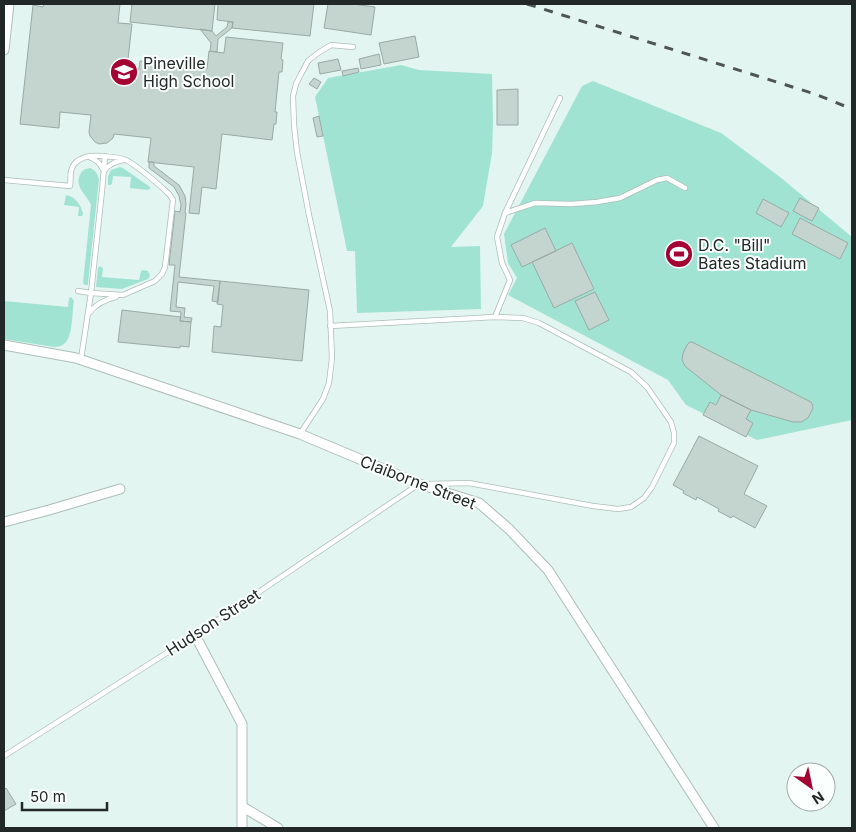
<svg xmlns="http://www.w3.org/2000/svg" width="856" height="832" viewBox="0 0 856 832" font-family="Inter,sans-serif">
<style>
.green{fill:#a1e3d2}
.building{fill:#c4d5d0;stroke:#99aaa5}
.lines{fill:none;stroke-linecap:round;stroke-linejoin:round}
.lane-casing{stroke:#adbeb9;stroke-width:6}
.street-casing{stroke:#adbeb9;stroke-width:11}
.lane{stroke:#fff;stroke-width:4.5}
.street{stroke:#fff;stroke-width:9}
.rail{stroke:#4e5655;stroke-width:3;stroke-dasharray:9 9;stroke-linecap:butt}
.labels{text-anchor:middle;stroke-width:4;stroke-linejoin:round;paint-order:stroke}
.poi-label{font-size:16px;fill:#222827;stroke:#fbfffe;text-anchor:start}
.street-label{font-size:16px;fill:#222827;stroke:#fbfffe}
</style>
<rect width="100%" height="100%" fill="#e3f5f0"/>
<!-- green -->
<path class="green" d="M401,65L419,70L492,74L493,122L492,153L483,206L451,247L480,246L481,309L357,313L355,251H347L315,97L328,78Z
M593,81L721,133L780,177L852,237V420L757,440L686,405L668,380L508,295L517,278L508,263L504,234L582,86Z
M120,167L123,168L150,187V189L148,190L130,188L131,177L113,176L112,184L110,185H108V176L111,170Z
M90,168C95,170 97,173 99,179L88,283V285H85L83,283L91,205C87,195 74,187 80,175C82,170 85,169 90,168Z
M66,195C76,197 81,205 83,214L82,216H78L79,207L64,205Z
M100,266L103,268L102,277L139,280L141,271L143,270L148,271L150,276L148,279L122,289L96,287L98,268Z
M71,297L74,301C72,312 73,336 65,343C62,346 58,347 54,347L4,339V301L68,307L69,298Z"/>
<!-- building -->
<path class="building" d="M44,4H120L118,23L132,24L127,68L139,69L140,61L207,69L209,51L224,53L226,37L283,43L281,59L283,60L282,72H279L275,112H277L276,124H274L272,140L222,134L216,189L202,187L199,214L189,213L194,167L148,162L151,138L114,134L113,138L107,143L99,144L95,142L90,136L89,132L91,115L60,112L59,128L20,124L33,5L43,7Z
M132,4H215L212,31L130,22Z
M218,4H314L310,36L232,28L233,22L217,20Z
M328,4H353L375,7L371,35L324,28Z
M228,22H233L232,28L218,39L217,52L210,51L211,43L200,29L212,31L216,36L227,27Z
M415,36L419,57L384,64L379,43Z
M379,54L381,65L361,69L359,59Z
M338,59L341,70L320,74L318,63Z
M358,68L359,72L343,76L342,71Z
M314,78L321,82L317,89L309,84Z
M518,89V125H497V90Z
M319,116L323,136L317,137L313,118Z
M149,162H154V166L179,185L185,196L186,204L185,213H186L179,277L220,281L218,302L212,301L214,286L178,282L176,307L185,308L184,317L192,318L191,322L180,321L181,312L170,311L175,265H169L175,211L180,212L181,205L179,196L174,187L149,168Z
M800,198L819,208L812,221L793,211Z
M763,199L789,213L781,227L756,213Z
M800,218L848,243L840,259L792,234Z
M545,228L556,251L522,267L511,245Z
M572,243L594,289L554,308L532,262Z
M220,281L309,290L302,361L212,352L214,326L221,327L223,305L217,304Z
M595,292L609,320L589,330L575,301Z
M122,310L181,317L180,321L191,322L189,347L180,346V348L118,342Z
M690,342H692L811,402L812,404L813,408L808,418L801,422H793L751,410L721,395L686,367L684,364L682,360L683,353L687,345Z
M721,395L751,410L746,419L753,423L746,437L703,415L710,402L716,405Z
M699,436L758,466L744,494L767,506L755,528L733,516L731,518L718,511L719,509L697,497L696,500L683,493L684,491L673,485Z
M6,788L16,804L4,811V790Z"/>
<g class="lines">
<defs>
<path id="lane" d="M89,157C97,160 100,163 104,171C109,164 115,162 123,160
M4,180L70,186C71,181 70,175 71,171C75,156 91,155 103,156C111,157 119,157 126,160C142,169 156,182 169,194L173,200L165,267L162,274L155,281L123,295L91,293L81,359
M505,213L535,203L572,204L597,202L620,198L657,180L667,178L685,188
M78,291L91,293L102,191L105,156
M89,313C96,304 106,299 116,297
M495,317L510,280L502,263L497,237L505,213L560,98
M330,326L495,317L523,318L539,323L631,372L647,387L671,422L674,433V443L652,487L644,498L631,507L618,509L593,506L469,483L427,484
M300,434L323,399L329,383L332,358L330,311L309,215L297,152L294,125L293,96L296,84L301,74L308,61L318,53L331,45L353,47
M4,756L195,635L419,484"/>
<path id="street" d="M4,50L9,4
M4,345L76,358L300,434L419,484L479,503L509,529L548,570L714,828
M4,522L49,510L120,489
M195,635L242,724V828
M243,807L278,828"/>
</defs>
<!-- lane casing -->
<use href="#lane" class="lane-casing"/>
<!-- street casing -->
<use href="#street" class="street-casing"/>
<!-- lane -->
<use href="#lane" class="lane"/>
<!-- street -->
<use href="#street" class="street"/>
<!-- rail -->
<path class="rail" d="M527,4L815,94L852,109"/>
</g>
<!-- icons -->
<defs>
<symbol id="school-disc" viewBox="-11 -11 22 22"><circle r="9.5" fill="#a30432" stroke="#fbfffe"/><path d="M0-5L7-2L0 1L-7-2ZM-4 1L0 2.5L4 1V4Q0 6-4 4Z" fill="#fff"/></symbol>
<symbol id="stadium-disc" viewBox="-11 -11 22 22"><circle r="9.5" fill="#a30432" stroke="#fbfffe"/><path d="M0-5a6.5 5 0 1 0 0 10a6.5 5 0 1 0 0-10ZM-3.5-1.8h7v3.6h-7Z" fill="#fff"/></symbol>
</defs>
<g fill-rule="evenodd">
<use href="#school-disc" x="108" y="56" width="32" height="32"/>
<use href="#stadium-disc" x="663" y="238" width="32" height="32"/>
</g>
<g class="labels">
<!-- poi labels -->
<g class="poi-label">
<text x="143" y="69">Pineville<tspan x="143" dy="18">High School</tspan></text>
<text x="698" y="251">D.C. "Bill"<tspan x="698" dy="18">Bates Stadium</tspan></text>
</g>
<!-- street labels -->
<g class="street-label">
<text transform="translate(418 482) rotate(21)" y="6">Claiborne Street</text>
<text transform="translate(213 622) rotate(-33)" y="6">Hudson Street</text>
</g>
</g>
<!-- border -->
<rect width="856" height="832" fill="none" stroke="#222827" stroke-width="10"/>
<!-- north arrow -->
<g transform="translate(811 787) rotate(147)"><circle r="24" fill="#fbfffe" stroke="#a4a9a8"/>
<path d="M0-4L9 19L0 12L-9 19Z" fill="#a30432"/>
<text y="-8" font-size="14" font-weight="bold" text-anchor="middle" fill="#222827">N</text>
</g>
<!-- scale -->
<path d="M22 802v8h85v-8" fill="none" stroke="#222827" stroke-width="2.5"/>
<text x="30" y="802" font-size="15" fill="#222827" stroke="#fbfffe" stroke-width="4" paint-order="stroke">50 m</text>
</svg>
